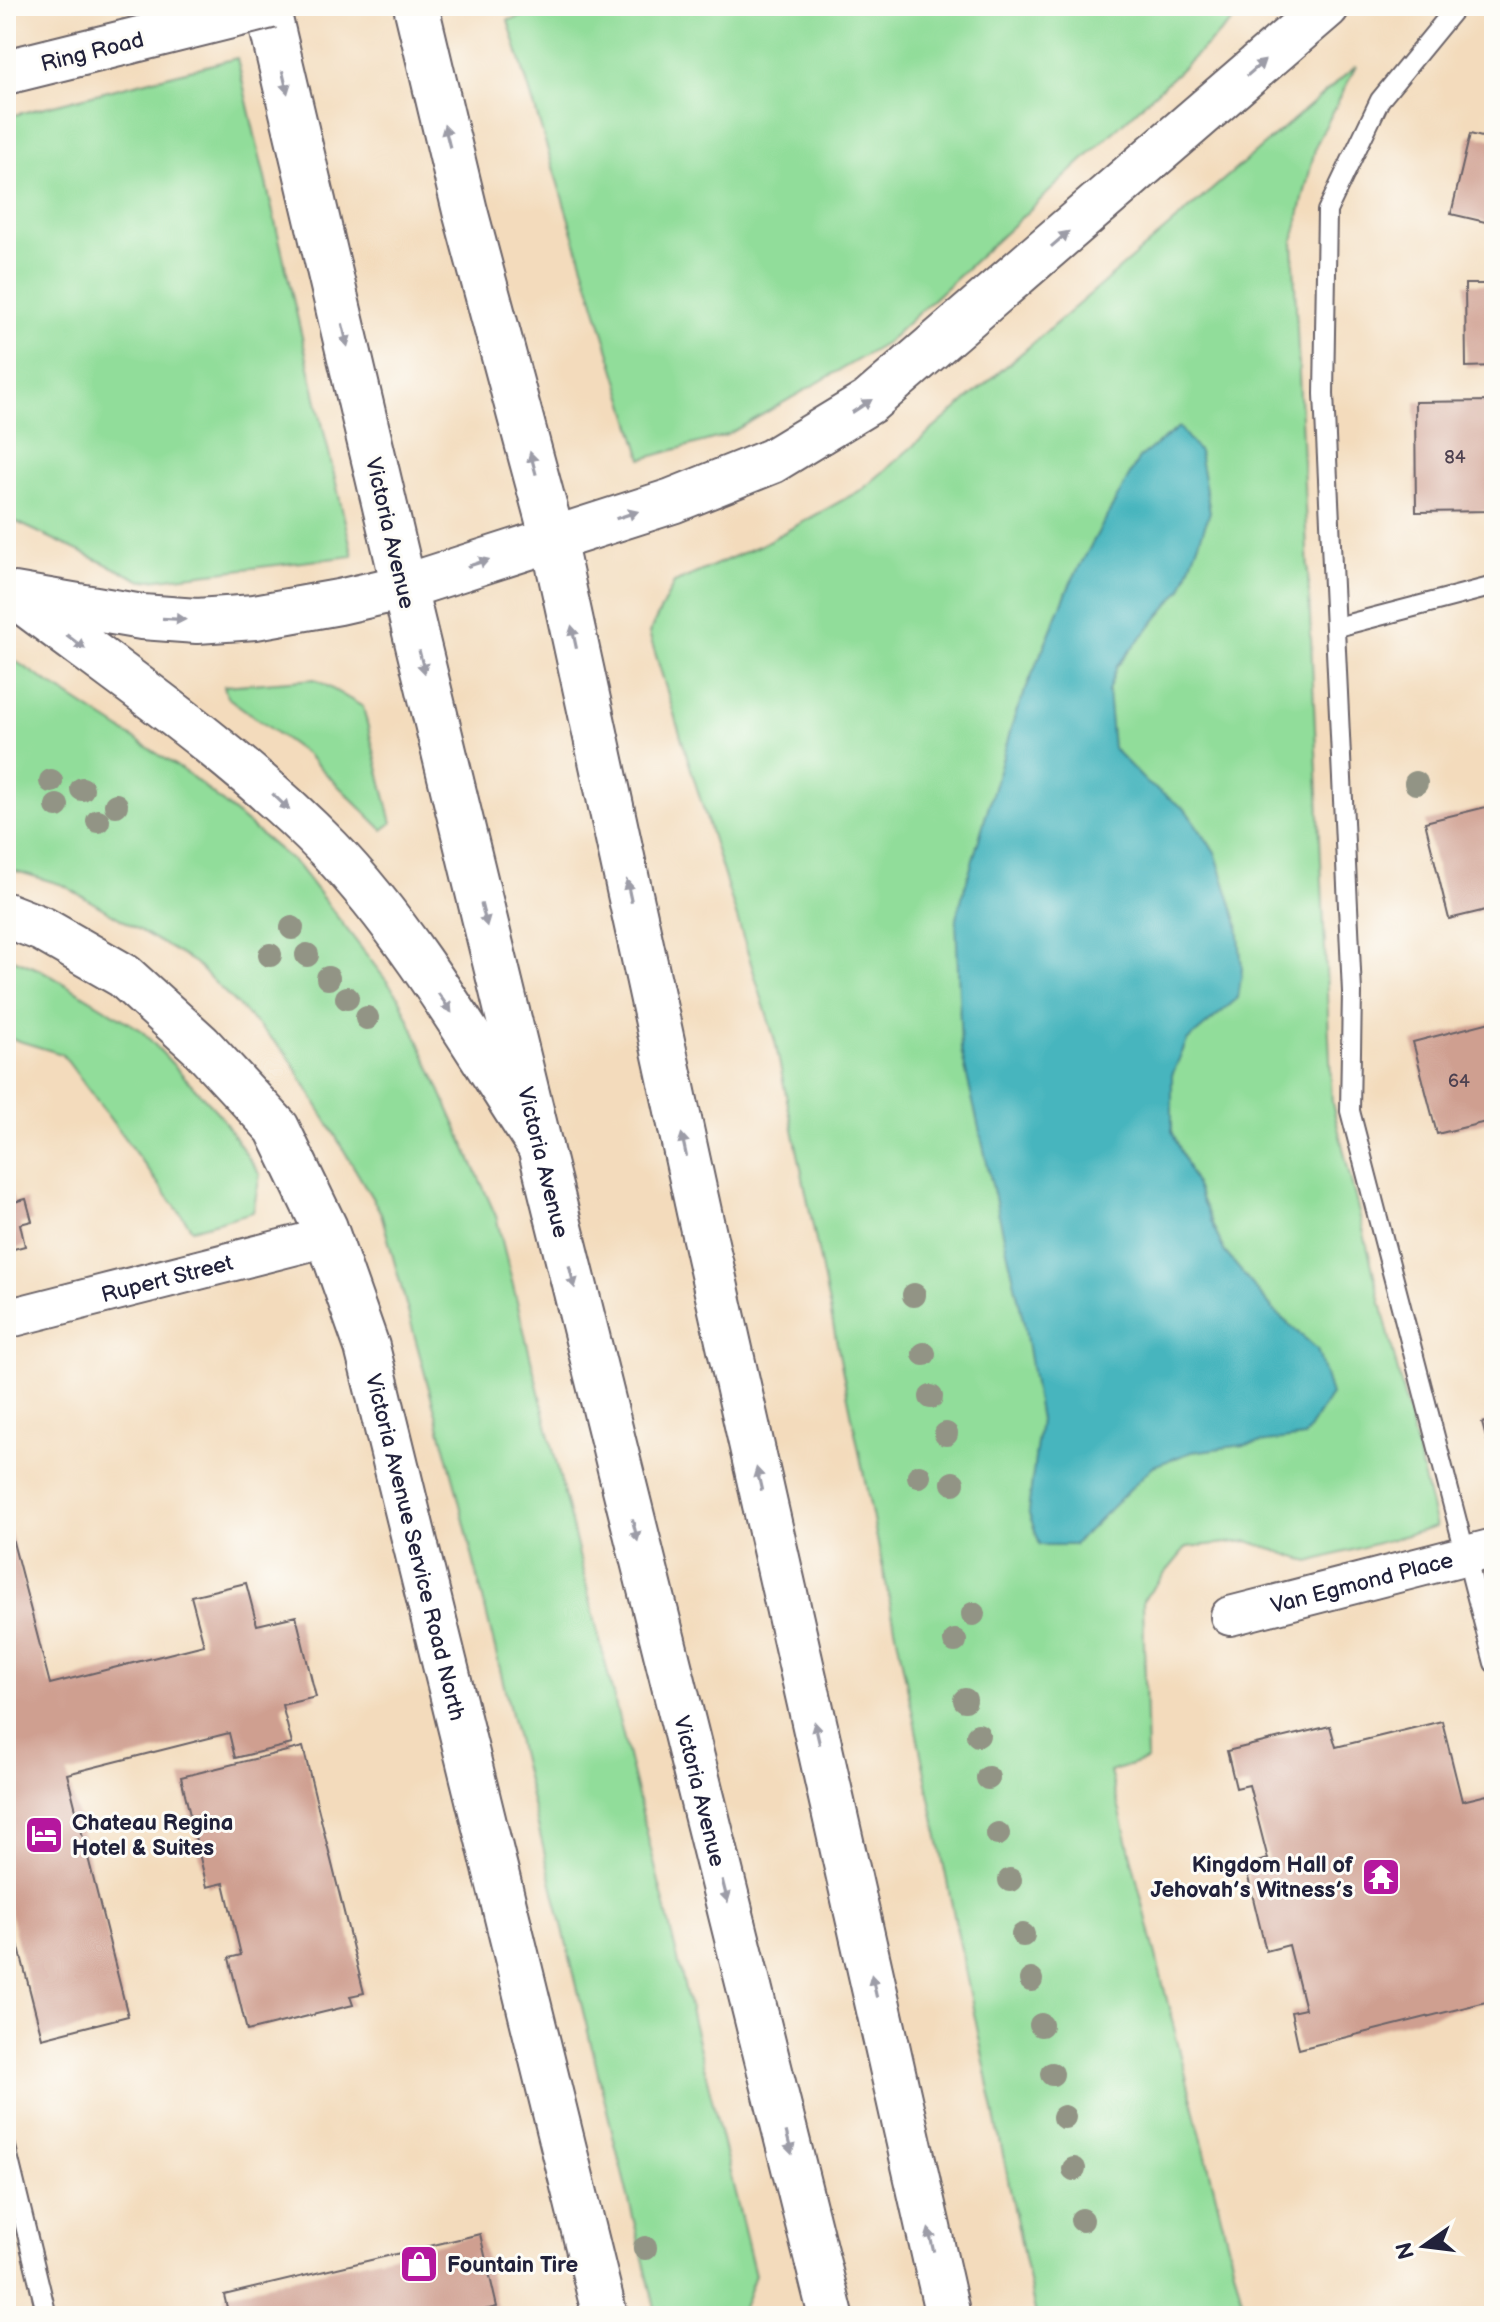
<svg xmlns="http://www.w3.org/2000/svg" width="1500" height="2322" viewBox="0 0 1500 2322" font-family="'Balsamiq Sans',sans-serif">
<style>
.green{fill:#91dd9a;stroke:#5a806a;stroke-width:2}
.water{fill:#46b5be;stroke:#346c7c;stroke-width:2}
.building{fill:#cf9f90}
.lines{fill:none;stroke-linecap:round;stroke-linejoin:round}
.lane-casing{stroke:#6b6368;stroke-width:22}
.street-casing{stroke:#6b6368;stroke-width:42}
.secondary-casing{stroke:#6b6368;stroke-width:48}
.primary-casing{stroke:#6b6368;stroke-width:48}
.highway-casing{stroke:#6b6368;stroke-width:48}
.lane{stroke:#fff;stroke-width:18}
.street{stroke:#fff;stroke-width:38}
.secondary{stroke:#fff;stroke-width:44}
.primary{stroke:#fff;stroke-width:44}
.highway{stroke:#fff;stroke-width:44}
.highway-bridge-casing{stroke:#6b6368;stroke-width:48;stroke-linecap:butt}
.highway-bridge{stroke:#fff;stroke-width:44}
.tree{fill:#929485}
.oneway{fill:#9c9ca7}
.labels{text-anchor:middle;stroke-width:6;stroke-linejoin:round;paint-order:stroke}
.number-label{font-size:18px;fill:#4d4150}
.street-label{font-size:22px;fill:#22223b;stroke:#fdfcf7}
.poi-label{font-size:22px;font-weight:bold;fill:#22223b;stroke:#fdfcf7;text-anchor:start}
</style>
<rect width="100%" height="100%" fill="#fdfcf7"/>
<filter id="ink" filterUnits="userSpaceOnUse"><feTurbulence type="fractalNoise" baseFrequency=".0125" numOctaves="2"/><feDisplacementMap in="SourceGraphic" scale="16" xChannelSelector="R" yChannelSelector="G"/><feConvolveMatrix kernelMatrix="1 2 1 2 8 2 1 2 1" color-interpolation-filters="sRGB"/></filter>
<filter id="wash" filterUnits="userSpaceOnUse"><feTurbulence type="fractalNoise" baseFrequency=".006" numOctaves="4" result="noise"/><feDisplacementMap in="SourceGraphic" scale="32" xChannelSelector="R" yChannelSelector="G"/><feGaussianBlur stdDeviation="1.8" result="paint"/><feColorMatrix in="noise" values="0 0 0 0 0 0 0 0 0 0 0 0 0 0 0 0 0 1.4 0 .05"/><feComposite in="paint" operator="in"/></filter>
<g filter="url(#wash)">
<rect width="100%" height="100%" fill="#f3dbbc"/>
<!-- green -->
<path class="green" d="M564,6H1249L885,344L727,435L642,459L508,20Z
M237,58L353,556L142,581L6,517V117Z
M1356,66L1316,145L1293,241L1332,1103L1436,1527L1309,1562L1248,1541L1187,1547L1143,1600L1147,1760L1110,1772L1246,2316H1036L775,1041L649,633L674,583L763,544L863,489Z
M6,655L190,775L298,866L399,997L496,1216L755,2275L740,2316H657L455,1484L381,1213L287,1054L195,963L63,885L6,868Z
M315,679L363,707L392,823L383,830L307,755L227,697L224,686Z
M6,956L43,971L141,1030L220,1115L260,1175L253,1212L192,1229L62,1054L6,1037Z"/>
<!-- water -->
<path class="water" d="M1179,427L1199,452L1210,512L1182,589L1117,666L1108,691L1113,748L1147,783L1185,809L1215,852L1238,924L1242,970L1238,998L1187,1041L1172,1075V1131L1224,1251L1276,1313L1317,1349L1331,1395L1304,1437L1192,1452L1153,1466L1074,1545H1040L1028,1511L1040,1420L1024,1324L961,1050L956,918L1015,715L1071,582L1139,458Z"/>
<g id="blocks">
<!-- building -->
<path class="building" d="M1470,134L1494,140V224L1451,214Z
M1465,284H1494V366L1466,367Z
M1494,401V511L1416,512L1415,402Z
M1494,805V908L1449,919L1425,822Z
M1494,1021V1120L1437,1134L1413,1042Z
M6,1173L14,1202L26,1199L32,1221L20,1224L25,1246L6,1251Z
M1494,1420V1463H1493L1482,1423Z
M6,1515L50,1684L204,1645L191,1596L246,1583L257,1625L296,1616L316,1697L282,1705L292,1744L235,1758L229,1733L67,1774L128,2016L42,2038L6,1897Z
M1442,1721L1462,1801L1487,1795L1494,1824V2000L1299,2049L1291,2012L1305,2009L1289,1945L1266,1951L1245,1865L1268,1859L1249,1785L1236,1788L1227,1751L1330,1726L1336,1747Z
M303,1747L364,1993L350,1996L353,2005L247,2031L229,1958L241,1955L224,1883L207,1887L181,1777Z
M480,2234L497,2307L459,2316H229L224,2295Z"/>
</g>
</g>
<g filter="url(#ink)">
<use href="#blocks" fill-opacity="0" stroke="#6b6368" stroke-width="2"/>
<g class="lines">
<defs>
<path id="lane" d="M1457,6L1380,100L1327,211L1324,394L1352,992L1350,1111L1494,1663
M1337,627L1494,586
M6,2147L47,2316"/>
<g id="street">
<path id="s1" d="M6,1319L328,1237"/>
<path id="s2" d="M1230,1616L1494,1548"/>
</g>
<g id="secondary">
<path id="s3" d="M6,915L42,929L124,976L200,1045L277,1128L325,1228L367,1347L605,2316"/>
</g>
<g id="primary">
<path d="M553,539L701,1221L948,2316"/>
<path id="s4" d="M404,587L540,1147L831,2316"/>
</g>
<path id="highway" d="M267,6L404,587
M416,6L465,211L553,539
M6,72L127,42
M14,595L142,617L197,621L255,617L339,602L404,587L672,501L772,461L869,402L1327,6
M22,601C127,680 237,755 329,849C408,930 478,1052 540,1147"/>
</defs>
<!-- lane casing -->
<use href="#lane" class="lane-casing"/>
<!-- street casing -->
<use href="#street" class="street-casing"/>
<!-- secondary casing -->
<use href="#secondary" class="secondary-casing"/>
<!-- primary casing -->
<use href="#primary" class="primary-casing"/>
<!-- highway casing -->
<use href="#highway" class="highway-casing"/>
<!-- lane -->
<use href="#lane" class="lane"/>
<!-- street -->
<use href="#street" class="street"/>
<!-- secondary -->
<use href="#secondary" class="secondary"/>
<!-- primary -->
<use href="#primary" class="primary"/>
<!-- highway -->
<use href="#highway" class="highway"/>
<defs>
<path id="highway-bridge" d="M127,42L271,6"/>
</defs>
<!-- highway-bridge casing -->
<use href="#highway-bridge" class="highway-bridge-casing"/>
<!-- highway-bridge -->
<use href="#highway-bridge" class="highway-bridge"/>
</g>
<!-- trees -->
<g class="tree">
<circle cx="51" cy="781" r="12"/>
<circle cx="1416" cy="783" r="12"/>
<circle cx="82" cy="789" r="12"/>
<circle cx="116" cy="805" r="12"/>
<circle cx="57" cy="806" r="12"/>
<circle cx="98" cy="821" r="12"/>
<circle cx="292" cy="928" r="12"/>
<circle cx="270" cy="955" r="12"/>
<circle cx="307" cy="955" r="12"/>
<circle cx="328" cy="978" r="12"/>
<circle cx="347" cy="998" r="12"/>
<circle cx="367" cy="1018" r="12"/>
<circle cx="914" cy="1295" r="12"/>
<circle cx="924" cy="1354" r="12"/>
<circle cx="931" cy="1397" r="12"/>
<circle cx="946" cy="1434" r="12"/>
<circle cx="919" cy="1476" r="12"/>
<circle cx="953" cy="1483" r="12"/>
<circle cx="973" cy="1614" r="12"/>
<circle cx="955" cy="1641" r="12"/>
<circle cx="965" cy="1700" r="12"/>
<circle cx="978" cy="1735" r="12"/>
<circle cx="988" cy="1778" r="12"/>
<circle cx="998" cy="1834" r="12"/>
<circle cx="1010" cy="1880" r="12"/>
<circle cx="1023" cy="1935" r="12"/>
<circle cx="1031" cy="1980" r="12"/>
<circle cx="1041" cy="2025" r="12"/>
<circle cx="1052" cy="2074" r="12"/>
<circle cx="1064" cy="2117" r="12"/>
<circle cx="1074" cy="2169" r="12"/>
<circle cx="1082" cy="2220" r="12"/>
<circle cx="645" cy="2248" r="12"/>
</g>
<!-- one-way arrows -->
<defs><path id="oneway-solid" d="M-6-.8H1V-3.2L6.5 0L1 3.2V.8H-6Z" transform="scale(2)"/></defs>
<g class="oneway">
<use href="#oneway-solid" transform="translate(1256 68) rotate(-41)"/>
<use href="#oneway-solid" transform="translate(285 82) rotate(77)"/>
<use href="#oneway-solid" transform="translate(447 136) rotate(-104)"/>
<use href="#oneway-solid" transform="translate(1060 239) rotate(-41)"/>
<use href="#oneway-solid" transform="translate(345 335) rotate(77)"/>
<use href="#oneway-solid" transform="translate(862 406) rotate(-33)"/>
<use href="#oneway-solid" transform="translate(533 463) rotate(-105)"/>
<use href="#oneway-solid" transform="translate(627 515) rotate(-18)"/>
<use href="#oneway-solid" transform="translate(478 563) rotate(-18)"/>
<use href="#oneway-solid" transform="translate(174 619) rotate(3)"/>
<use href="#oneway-solid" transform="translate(574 637) rotate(-102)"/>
<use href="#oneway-solid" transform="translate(76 642) rotate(37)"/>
<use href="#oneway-solid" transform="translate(422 662) rotate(76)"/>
<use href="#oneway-solid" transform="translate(281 802) rotate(44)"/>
<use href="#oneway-solid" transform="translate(629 891) rotate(-102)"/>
<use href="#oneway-solid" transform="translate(484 915) rotate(76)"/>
<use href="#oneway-solid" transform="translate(445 1003) rotate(55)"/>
<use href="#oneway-solid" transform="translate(684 1145) rotate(-102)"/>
<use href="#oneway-solid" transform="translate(572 1277) rotate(76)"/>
<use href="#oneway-solid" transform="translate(759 1479) rotate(-103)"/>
<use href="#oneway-solid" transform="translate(635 1530) rotate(76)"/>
<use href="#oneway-solid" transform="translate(817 1733) rotate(-103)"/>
<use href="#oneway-solid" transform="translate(725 1891) rotate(76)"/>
<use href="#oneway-solid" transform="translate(874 1986) rotate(-103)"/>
<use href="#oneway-solid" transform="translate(789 2143) rotate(76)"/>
<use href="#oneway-solid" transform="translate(931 2240) rotate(-103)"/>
</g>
</g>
<!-- icons -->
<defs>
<symbol id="hotel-square" viewBox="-11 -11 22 22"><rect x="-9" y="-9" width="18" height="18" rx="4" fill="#b5179e" stroke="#fdfcf7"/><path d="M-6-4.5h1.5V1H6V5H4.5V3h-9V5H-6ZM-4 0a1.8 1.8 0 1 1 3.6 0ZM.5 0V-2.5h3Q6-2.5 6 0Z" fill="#fff"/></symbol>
<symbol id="temple-square" viewBox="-11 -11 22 22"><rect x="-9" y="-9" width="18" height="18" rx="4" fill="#b5179e" stroke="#fdfcf7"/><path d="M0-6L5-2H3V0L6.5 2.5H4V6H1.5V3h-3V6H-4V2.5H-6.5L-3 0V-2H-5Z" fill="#fff"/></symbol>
<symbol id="shop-square" viewBox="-11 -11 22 22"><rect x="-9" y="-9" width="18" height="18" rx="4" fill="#b5179e" stroke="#fdfcf7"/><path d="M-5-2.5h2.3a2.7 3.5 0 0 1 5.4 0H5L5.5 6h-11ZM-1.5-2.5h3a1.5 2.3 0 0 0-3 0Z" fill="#fff"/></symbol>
</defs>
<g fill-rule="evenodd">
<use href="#hotel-square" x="22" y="1813" width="44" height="44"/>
<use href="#temple-square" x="1359" y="1855" width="44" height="44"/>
<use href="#shop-square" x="397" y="2242" width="44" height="44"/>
</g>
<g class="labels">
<!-- number labels -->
<g class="number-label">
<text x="1455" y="463">84</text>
<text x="1459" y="1087">64</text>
</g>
<!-- street labels -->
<g class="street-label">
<text transform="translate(92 51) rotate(-14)" y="8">Ring Road</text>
<text transform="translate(391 533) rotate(77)" y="8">Victoria Avenue</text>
<text dy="8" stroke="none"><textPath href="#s4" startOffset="592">Victoria Avenue</textPath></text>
<text dy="8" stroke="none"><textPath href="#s1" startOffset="166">Rupert Street</textPath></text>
<text dy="8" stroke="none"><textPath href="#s3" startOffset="792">Victoria Avenue Service Road North</textPath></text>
<text dy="8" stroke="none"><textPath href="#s2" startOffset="136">Van Egmond Place</textPath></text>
<text dy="8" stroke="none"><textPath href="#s4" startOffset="1240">Victoria Avenue</textPath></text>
</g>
<!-- poi labels -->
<g class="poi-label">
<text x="72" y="1830">Chateau Regina<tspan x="72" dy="25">Hotel &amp; Suites</tspan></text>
<text x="1353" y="1872" text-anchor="end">Kingdom Hall of<tspan x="1353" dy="25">Jehovah’s Witness’s</tspan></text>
<text x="447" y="2272">Fountain Tire</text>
</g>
</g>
<!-- margin -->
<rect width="1500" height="2322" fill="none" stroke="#fdfcf7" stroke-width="32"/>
<!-- north arrow -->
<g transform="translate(1424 2246) rotate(256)" stroke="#fdfcf7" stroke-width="6" paint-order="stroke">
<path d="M0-6L14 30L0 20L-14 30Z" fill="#22223b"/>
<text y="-12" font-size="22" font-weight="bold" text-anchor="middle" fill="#22223b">N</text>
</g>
</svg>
